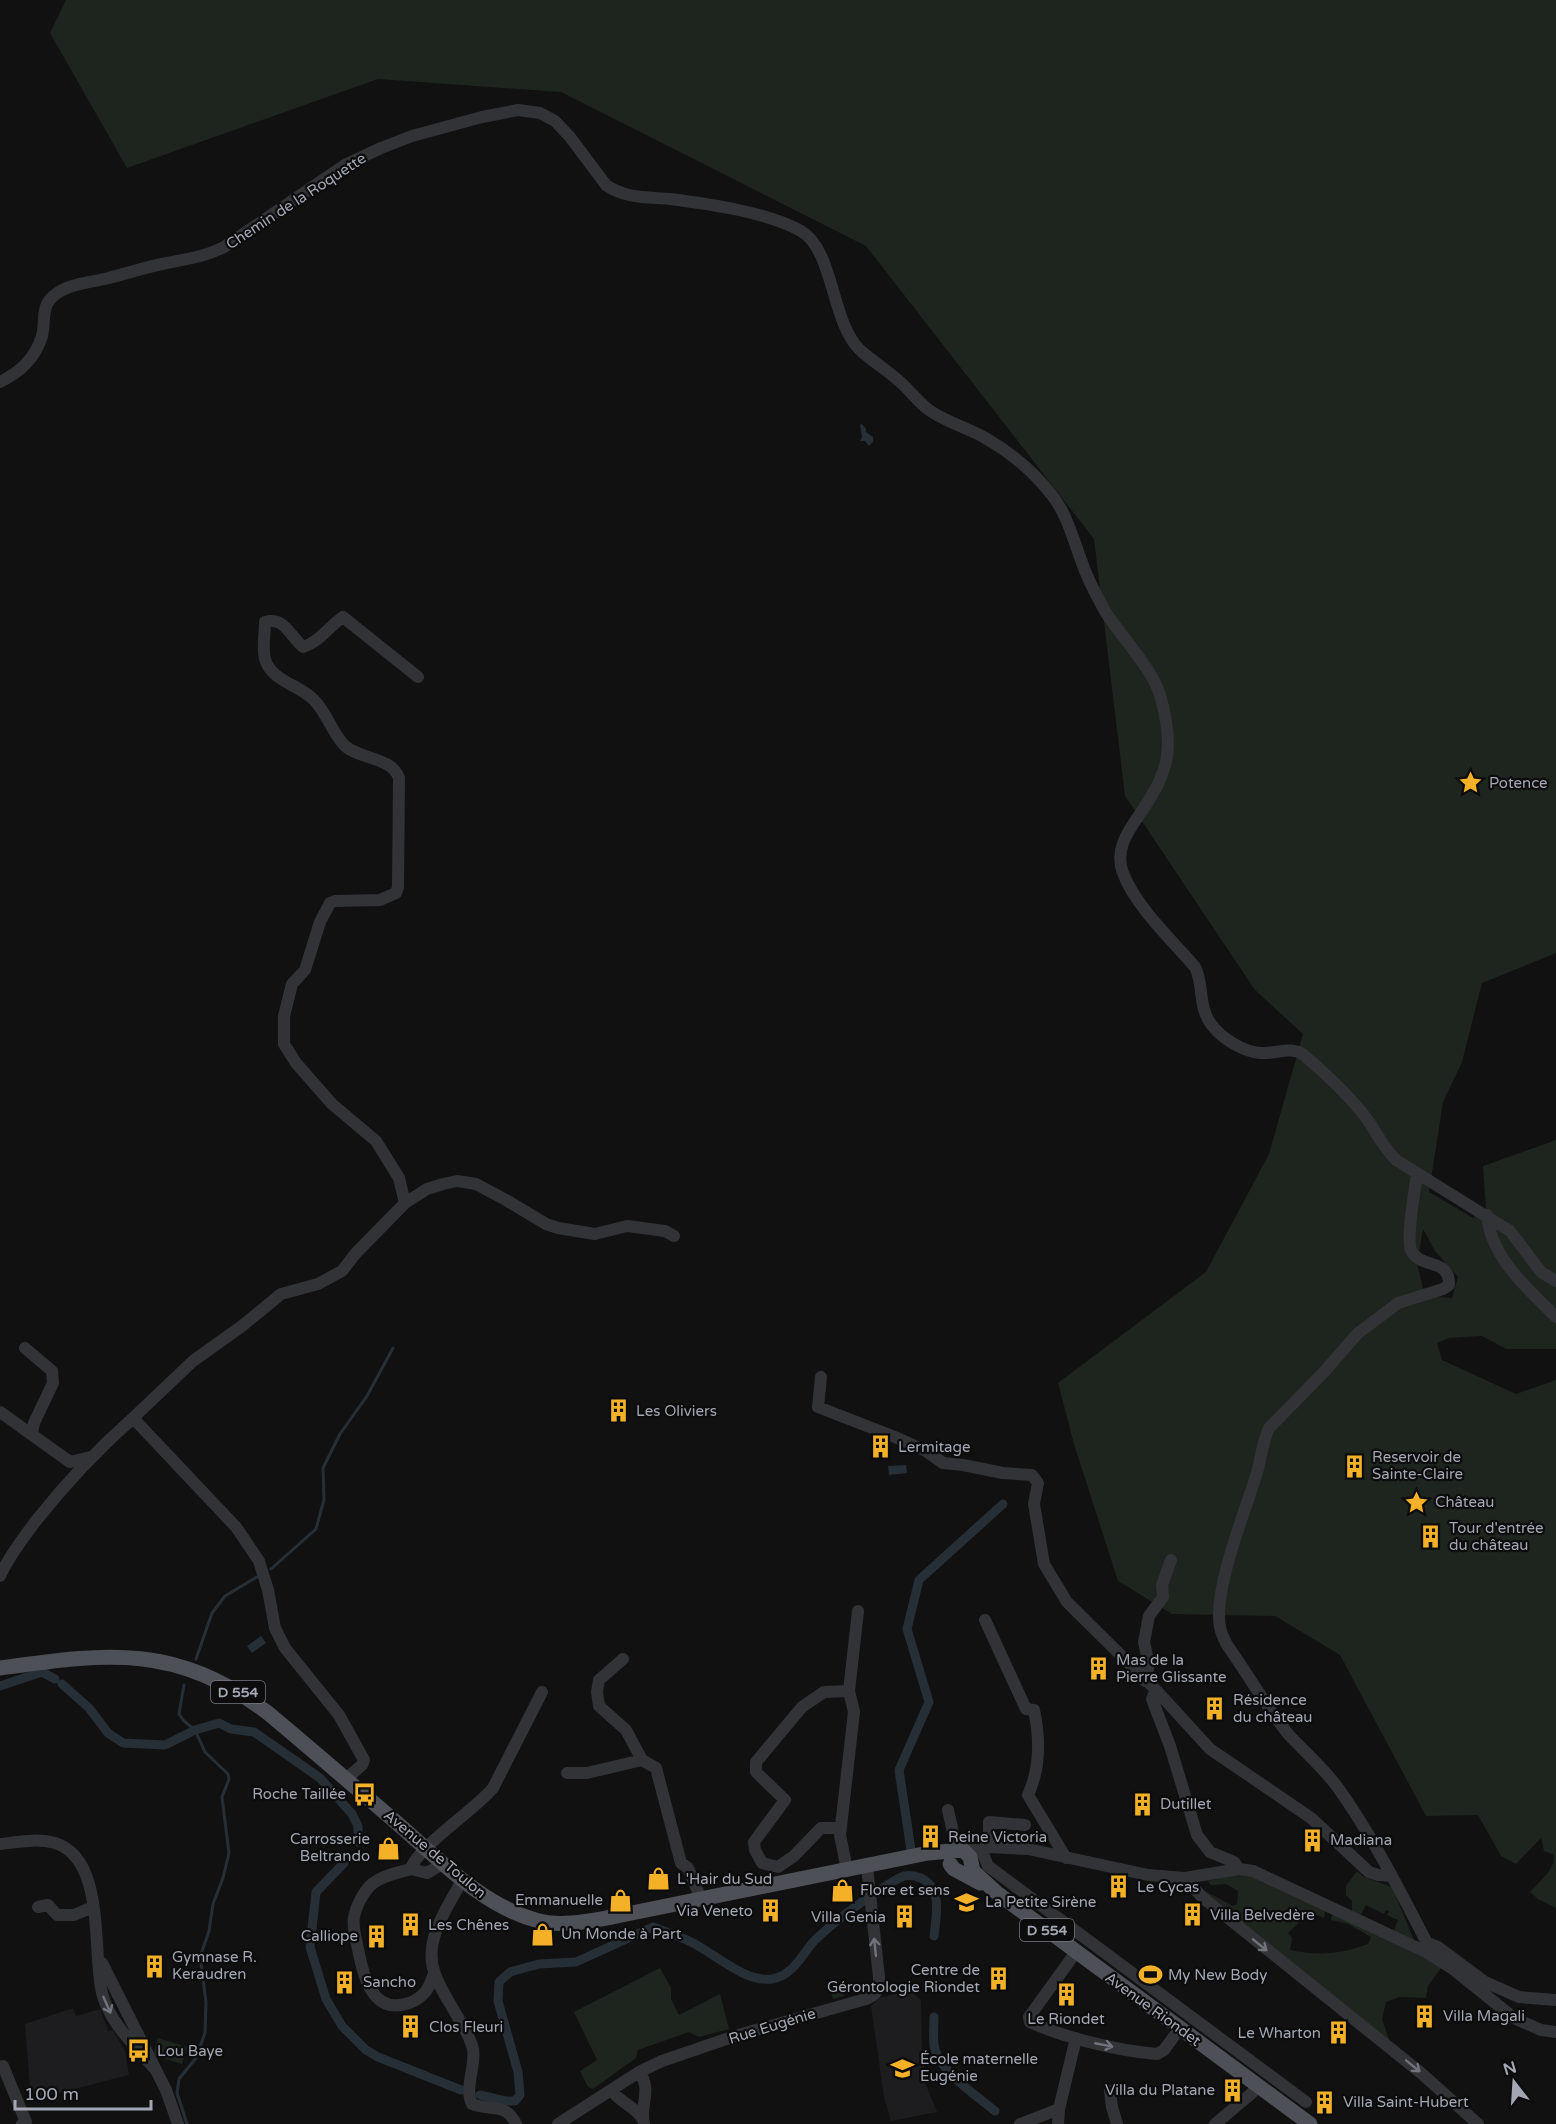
<svg xmlns="http://www.w3.org/2000/svg" width="1556" height="2124" viewBox="0 0 1556 2124" font-family="'Varela Round',sans-serif">
<style>
.built{fill:#1d1d1f}
.green{fill:#1d251e;fill-rule:evenodd}
.water{fill:#272f36}
.lines{fill:none;stroke-linecap:round;stroke-linejoin:round}
.stream{stroke:#272f36;stroke-width:3}
.canal{stroke:#272f36;stroke-width:9}
.minor{stroke:#323337;stroke-width:12}
.major{stroke:#4e5057;stroke-width:15}
.oneway{stroke:#70737b}
.labels{text-anchor:middle;stroke-width:4.5;stroke-linejoin:round;paint-order:stroke}
.shield{fill:#0c0c0d;stroke:#757881;stroke-width:1.5}
.shield-label{font-size:14px;font-weight:bold;fill:#a2a7b3}
.street-label{font-size:15px;fill:#a2a7b3;stroke:#0c0c0d}
.poi-label{font-size:15px;fill:#a2a7b3;stroke:#0c0c0d;text-anchor:start}
</style>
<rect width="100%" height="100%" fill="#111112"/>
<!-- built -->
<path class="built" d="M910,1990L921,2000L922,2052L926,2085L937,2112L891,2121L884,2097L871,2006L879,1998Z
M73,2008L76,2016L100,2009L108,2031L113,2030L125,2051L129,2075L31,2100L25,2024Z"/>
<!-- green -->
<path class="green" d="M66,0H1556V953L1482,983L1462,1062L1443,1102L1429,1192L1473,1218L1486,1208L1483,1166L1556,1140V1349H1506L1482,1336L1449,1338L1437,1343L1442,1360L1516,1394L1556,1380V1908L1538,1899L1530,1892C1539,1882 1556,1868 1554,1855L1544,1851L1541,1838L1516,1864L1501,1856L1478,1815L1426,1816L1340,1655L1275,1616L1172,1614L1118,1581L1074,1444L1058,1383L1206,1272L1269,1154L1303,1034L1255,990L1125,796L1094,539L866,246L561,92L378,79L127,168L50,33ZM1423,1229L1435,1251L1458,1277L1452,1298L1425,1296L1417,1264Z
M1357,1871L1364,1877L1392,1887L1414,1940L1394,1931L1398,1920L1387,1915L1389,1911L1386,1910L1384,1914L1366,1905L1361,1915L1352,1911V1901L1346,1895V1886Z
M1241,1873L1250,1875L1325,1911L1324,1918L1310,1912L1288,1933L1292,1938L1290,1950C1318,1956 1342,1954 1368,1944L1371,1937L1348,1924L1331,1920L1332,1914L1422,1956L1441,1968L1428,1986L1426,1998L1399,1997L1386,2002L1382,2019L1390,2042L1203,1890L1233,1906L1237,1904L1238,1891L1226,1884L1211,1885L1208,1881Z
M660,1968L671,1988V1999L679,2015L720,1994L729,2029L699,2037L689,2032L638,2050L636,2058L593,2089L588,2087L580,2071L597,2060L574,2012Z
M842,1982L844,1996L833,1999L828,1985Z
M158,2038L187,2047L182,2064L153,2055Z"/>
<!-- water -->
<path class="water" d="M862,424L866,429V432L873,437V442L869,446L865,441H860L862,437L860,425Z
M906,1465L907,1473L889,1475L888,1466Z
M261,1636L266,1643L252,1653L247,1646Z"/>
<g class="lines">
<!-- stream -->
<path class="stream" d="M271,1569L316,1529L324,1500L323,1468L340,1434L367,1396L393,1348
M196,1659L212,1613L225,1596L257,1577
M184,1685L179,1714L184,1721L195,1730L205,1752L228,1774L229,1779L222,1797L229,1853L223,1878L213,1904L209,1931L200,1957L206,2002L205,2033L196,2058L179,2079L177,2093L187,2124"/>
<!-- canal -->
<path class="canal" d="M62,1684L89,1708L108,1733L123,1743L165,1745L195,1730L219,1723L231,1729L254,1732L320,1778L352,1814L358,1826V1842
M0,1686L42,1672L55,1679
M911,1850L899,1770L929,1702L907,1629L919,1580L1003,1504
M344,1863L316,1892L310,1947L326,1999L342,2026L366,2050L378,2057L461,2090
M934,2017C934,2026 933,2036 934,2045C938,2071 976,2095 995,2111
M480,2095L505,2101H515L520,2095L518,2072L498,2001L499,1982L510,1972L539,1964L576,1962L653,1927C665,1932 679,1936 691,1942C714,1953 745,1983 772,1979C793,1976 802,1954 815,1940C835,1921 856,1905 880,1890C887,1885 896,1879 904,1876C909,1875 916,1876 921,1878C943,1889 936,1916 934,1936"/>
<!-- minor -->
<path class="minor" d="M0,382C20,372 35,359 42,336C46,320 40,305 56,294C69,284 88,283 104,279C123,275 142,268 162,264C185,259 202,258 224,247L345,165L381,148L412,136L482,117L518,110L540,113L555,121L570,137L606,185C626,199 648,197 670,199C709,204 767,212 801,231C834,250 831,322 860,350C872,361 887,370 899,381C911,391 919,404 932,412C949,423 970,429 987,439C1011,453 1034,472 1051,494C1066,512 1073,538 1081,560C1087,578 1096,595 1105,611C1121,637 1152,668 1160,695C1166,716 1171,740 1166,762C1163,773 1159,784 1153,793C1140,819 1111,842 1123,873C1136,907 1171,939 1195,967C1204,984 1198,1007 1211,1024C1221,1038 1243,1052 1261,1053C1277,1054 1292,1045 1305,1056C1327,1075 1350,1096 1367,1119C1376,1132 1384,1148 1396,1160L1510,1231L1541,1272L1556,1281
M1417,1174C1415,1190 1406,1237 1411,1250C1420,1270 1450,1257 1449,1285L1443,1289L1398,1303L1377,1319L1358,1333L1324,1372L1269,1428C1262,1443 1261,1460 1256,1476C1244,1514 1213,1591 1220,1627C1221,1633 1224,1639 1227,1645C1248,1674 1266,1707 1289,1735C1305,1752 1322,1767 1336,1785C1372,1835 1399,1889 1427,1943L1424,1951
M405,1203L399,1178L376,1141L332,1104L296,1063L284,1044V1016L292,984L305,970L320,922L330,903L335,901L380,900L396,893L398,887L399,778C392,757 359,759 345,746C332,733 327,713 314,700C300,685 271,681 265,659C262,647 265,635 265,622C284,616 290,636 303,647C320,642 329,626 343,617L418,677
M1487,1215C1491,1258 1528,1289 1556,1317
M25,1348L52,1371L53,1383L34,1423L32,1434
M821,1377L818,1407L895,1437L926,1451L943,1463L963,1465L1003,1473L1032,1475L1038,1483L1034,1504L1044,1564L1067,1602L1156,1690L1152,1699L1170,1746L1197,1835L1210,1852L1234,1862L1239,1869
M0,1412L70,1462L90,1457
M0,1576C9,1556 22,1540 35,1522C65,1484 97,1450 133,1418
M985,1620L1026,1709L1034,1710C1040,1738 1040,1769 1028,1795L1066,1858
M623,1659L599,1680L597,1692L599,1706L626,1730L642,1760L656,1768L681,1863L688,1868L701,1899
M1145,1681L1149,1665L1144,1642L1149,1616L1163,1597L1162,1585L1171,1560
M1156,1690L1210,1749L1311,1818L1369,1872L1378,1875L1392,1876
M567,1773H587L642,1760
M346,1779L362,1765L364,1760L339,1715L285,1648L275,1628L268,1590L259,1561L236,1527L133,1418L193,1361L242,1326L281,1294L318,1284L342,1271L356,1253L405,1203L427,1189L443,1184L457,1181L476,1184L506,1200L546,1224L558,1228L595,1234L627,1226L665,1231L674,1236
M948,1810L957,1850
M841,1828H821L794,1856L778,1867L762,1863L755,1850L754,1842L785,1800L756,1772V1762L802,1707L824,1692L849,1691
M0,1844C18,1842 37,1838 55,1843C106,1859 92,1950 102,1993C109,2022 135,2046 154,2068
M989,1847V1822L1025,1825
M981,1849L988,1866L1306,2102
M963,1850H978L989,1847L1028,1849L1148,1875L1185,1878L1239,1869L1253,1871L1424,1951L1453,1969L1514,2018L1541,2030L1556,2032
M411,1869C398,1873 383,1875 372,1884C364,1891 356,1906 354,1917C352,1926 356,1939 358,1949C363,1975 372,2016 409,2003C424,1998 430,1987 434,1973
M411,1869C416,1848 476,1809 493,1788L542,1692
M411,1869L427,1873L444,1863
M847,1870L840,1835L854,1712L849,1691L858,1611
M1185,1878L1202,1897L1421,2073L1478,2124
M463,1879C448,1906 422,1942 435,1974C439,1986 446,1997 452,2007C459,2020 470,2035 473,2049C476,2067 464,2088 472,2104C489,2111 506,2102 516,2124
M38,1907L48,1905L57,1915H74L93,1907
M1427,1943L1438,1947L1485,1982L1519,1997L1556,2000
M1076,1952L1029,2017L1030,2022C1065,2038 1119,2051 1157,2054L1164,2050L1180,2028
M102,1963L166,2090L178,2124
M0,2067L3,2066L26,2122L22,2124
M639,2072C653,2090 639,2105 644,2124
M612,2091C621,2103 634,2106 643,2119
M1110,2091L1112,2107L1117,2124
M558,2124L639,2072L662,2061L735,2036L866,1999C878,1994 879,1989 879,1977L867,1867
M1020,2124L1059,2109
M1058,2124L1059,2109L1076,2038
M1215,2124L1252,2093L1258,2086"/>
<!-- major -->
<path class="major" d="M0,1668C108,1653 175,1643 268,1713C311,1749 354,1786 397,1823C440,1860 483,1907 539,1921C562,1927 589,1921 612,1917L928,1853L963,1850L970,1857L973,1871L997,1893L1310,2124
M950,1864L954,1869L980,1883"/>
</g>
<!-- one-way arrows -->
<defs><path id="oneway-shaft" d="M-6 0H5M1.5-3L5.5 0L1.5 3" fill="none" stroke-width="1.6" stroke-linecap="round" stroke-linejoin="round" transform="scale(1.5)"/></defs>
<g class="oneway">
<use href="#oneway-shaft" transform="translate(1260 1945) rotate(39)"/>
<use href="#oneway-shaft" transform="translate(875 1947) rotate(-96)"/>
<use href="#oneway-shaft" transform="translate(107 2005) rotate(66)"/>
<use href="#oneway-shaft" transform="translate(1104 2045) rotate(11)"/>
<use href="#oneway-shaft" transform="translate(1413 2066) rotate(39)"/>
</g>
<!-- icons -->
<defs>
<symbol id="sight-bare" viewBox="-9 -9 18 18"><path d="M0-6L1.8-2.2L6-1.7L2.9 1.2L3.7 5.4L0 3.3L-3.7 5.4L-2.9 1.2L-6-1.7L-1.8-2.2Z" fill="#f4b127" stroke="#0c0c0d" stroke-width="2.5" paint-order="stroke"/></symbol>
<symbol id="building-bare" viewBox="-9 -9 18 18"><path d="M-4-6H4V6H1V3H-1V6H-4ZM-2.5-4.3h1.7v1.8h-1.7ZM.8-4.3h1.7v1.8H.8ZM-2.5-1h1.7V.8h-1.7ZM.8-1h1.7V.8H.8Z" fill="#f4b127" stroke="#0c0c0d" stroke-width="2.5" paint-order="stroke"/></symbol>
<symbol id="bus-bare" viewBox="-9 -9 18 18"><path d="M-5-6H5V4H4V6H2V4H-2V6H-4V4H-5ZM-3.5-4V0h7V-4ZM-3.5 1.2v1.5H-2V1.2ZM2 1.2v1.5H3.5V1.2Z" fill="#f4b127" stroke="#0c0c0d" stroke-width="2.5" paint-order="stroke"/></symbol>
<symbol id="shop-bare" viewBox="-9 -9 18 18"><path d="M-5-2.5h2.3a2.7 3.5 0 0 1 5.4 0H5L5.5 6h-11ZM-1.5-2.5h3a1.5 2.3 0 0 0-3 0Z" fill="#f4b127" stroke="#0c0c0d" stroke-width="2.5" paint-order="stroke"/></symbol>
<symbol id="school-bare" viewBox="-9 -9 18 18"><path d="M0-5L7-2L0 1L-7-2ZM-4 1L0 2.5L4 1V4Q0 6-4 4Z" fill="#f4b127" stroke="#0c0c0d" stroke-width="2.5" paint-order="stroke"/></symbol>
<symbol id="stadium-bare" viewBox="-9 -9 18 18"><path d="M0-5a6.5 5 0 1 0 0 10a6.5 5 0 1 0 0-10ZM-3.5-1.8h7v3.6h-7Z" fill="#f4b127" stroke="#0c0c0d" stroke-width="2.5" paint-order="stroke"/></symbol>
</defs>
<g fill-rule="evenodd">
<use href="#sight-bare" x="1454" y="766" width="33" height="33"/>
<use href="#building-bare" x="602" y="1394" width="33" height="33"/>
<use href="#building-bare" x="864" y="1430" width="33" height="33"/>
<use href="#building-bare" x="1338" y="1450" width="33" height="33"/>
<use href="#sight-bare" x="1400" y="1486" width="33" height="33"/>
<use href="#building-bare" x="1414" y="1520" width="33" height="33"/>
<use href="#building-bare" x="1082" y="1652" width="33" height="33"/>
<use href="#building-bare" x="1198" y="1692" width="33" height="33"/>
<use href="#bus-bare" x="348" y="1778" width="33" height="33"/>
<use href="#building-bare" x="1126" y="1788" width="33" height="33"/>
<use href="#building-bare" x="914" y="1820" width="33" height="33"/>
<use href="#building-bare" x="1296" y="1824" width="33" height="33"/>
<use href="#shop-bare" x="372" y="1832" width="33" height="33"/>
<use href="#shop-bare" x="642" y="1862" width="33" height="33"/>
<use href="#building-bare" x="1102" y="1870" width="33" height="33"/>
<use href="#shop-bare" x="826" y="1874" width="33" height="33"/>
<use href="#shop-bare" x="604" y="1884" width="33" height="33"/>
<use href="#school-bare" x="950" y="1886" width="33" height="33"/>
<use href="#building-bare" x="754" y="1894" width="33" height="33"/>
<use href="#building-bare" x="1176" y="1898" width="33" height="33"/>
<use href="#building-bare" x="888" y="1900" width="33" height="33"/>
<use href="#building-bare" x="394" y="1908" width="33" height="33"/>
<use href="#shop-bare" x="526" y="1918" width="33" height="33"/>
<use href="#building-bare" x="360" y="1920" width="33" height="33"/>
<use href="#building-bare" x="138" y="1950" width="33" height="33"/>
<use href="#stadium-bare" x="1134" y="1958" width="33" height="33"/>
<use href="#building-bare" x="982" y="1962" width="33" height="33"/>
<use href="#building-bare" x="328" y="1966" width="33" height="33"/>
<use href="#building-bare" x="1050" y="1978" width="33" height="33"/>
<use href="#building-bare" x="1408" y="2000" width="33" height="33"/>
<use href="#building-bare" x="394" y="2010" width="33" height="33"/>
<use href="#building-bare" x="1322" y="2016" width="33" height="33"/>
<use href="#bus-bare" x="122" y="2034" width="33" height="33"/>
<use href="#school-bare" x="886" y="2052" width="33" height="33"/>
<use href="#building-bare" x="1216" y="2074" width="33" height="33"/>
<use href="#building-bare" x="1308" y="2086" width="33" height="33"/>
</g>
<g class="labels">
<!-- shield labels -->
<g class="shield">
<rect x="211" y="1681" width="54" height="22" rx="4.5"/>
<rect x="1020" y="1919" width="54" height="22" rx="4.5"/>
</g>
<g class="shield-label">
<text x="238" y="1697">D 554</text>
<text x="1047" y="1935">D 554</text>
</g>
<!-- street labels -->
<g class="street-label">
<text transform="translate(296 201) rotate(-33)" y="5">Chemin de la Roquette</text>
<text transform="translate(435 1854) rotate(40)" y="5">Avenue de Toulon</text>
<text transform="translate(1153 2009) rotate(36)" y="5">Avenue Riondet</text>
<text transform="translate(772 2026) rotate(-17)" y="5">Rue Eugénie</text>
</g>
<!-- poi labels -->
<g class="poi-label">
<text x="1489" y="788">Potence</text>
<text x="636" y="1416">Les Oliviers</text>
<text x="898" y="1452">Lermitage</text>
<text x="1372" y="1462">Reservoir de<tspan x="1372" dy="17">Sainte-Claire</tspan></text>
<text x="1435" y="1507">Château</text>
<text x="1449" y="1533">Tour d'entrée<tspan x="1449" dy="17">du château</tspan></text>
<text x="1116" y="1665">Mas de la<tspan x="1116" dy="17">Pierre Glissante</tspan></text>
<text x="1233" y="1705">Résidence<tspan x="1233" dy="17">du château</tspan></text>
<text x="346" y="1799" text-anchor="end">Roche Taillée</text>
<text x="1160" y="1809">Dutillet</text>
<text x="948" y="1842">Reine Victoria</text>
<text x="370" y="1844" text-anchor="end">Carrosserie<tspan x="370" dy="17">Beltrando</tspan></text>
<text x="1330" y="1845">Madiana</text>
<text x="677" y="1884">L'Hair du Sud</text>
<text x="1137" y="1892">Le Cycas</text>
<text x="860" y="1895">Flore et sens</text>
<text x="603" y="1905" text-anchor="end">Emmanuelle</text>
<text x="985" y="1907">La Petite Sirène</text>
<text x="753" y="1916" text-anchor="end">Via Veneto</text>
<text x="1210" y="1920">Villa Belvedère</text>
<text x="886" y="1922" text-anchor="end">Villa Genia</text>
<text x="428" y="1930">Les Chênes</text>
<text x="561" y="1939">Un Monde à Part</text>
<text x="358" y="1941" text-anchor="end">Calliope</text>
<text x="172" y="1962">Gymnase R.<tspan x="172" dy="17">Keraudren</tspan></text>
<text x="980" y="1975" text-anchor="end">Centre de<tspan x="980" dy="17">Gérontologie Riondet</tspan></text>
<text x="1168" y="1980">My New Body</text>
<text x="363" y="1987">Sancho</text>
<text x="1443" y="2021">Villa Magali</text>
<text x="1066" y="2024" text-anchor="middle">Le Riondet</text>
<text x="429" y="2032">Clos Fleuri</text>
<text x="1321" y="2038" text-anchor="end">Le Wharton</text>
<text x="157" y="2056">Lou Baye</text>
<text x="920" y="2064">École maternelle<tspan x="920" dy="17">Eugénie</tspan></text>
<text x="1215" y="2095" text-anchor="end">Villa du Platane</text>
<text x="1343" y="2107">Villa Saint-Hubert</text>
</g>
</g>
<!-- north arrow -->
<g transform="translate(1514 2082) rotate(343)" stroke="#0c0c0d" stroke-width="4.5" paint-order="stroke">
<path d="M0-4.5L10 22L0 15L-10 22Z" fill="#a2a7b3"/>
<text y="-9" font-size="16" font-weight="bold" text-anchor="middle" fill="#a2a7b3">N</text>
</g>
<!-- scale -->
<path d="M15 2100v9h136v-9" fill="none" stroke="#a2a7b3" stroke-width="3"/>
<text x="24" y="2100" font-size="18" fill="#a2a7b3" stroke="#0c0c0d" stroke-width="4.5" paint-order="stroke">100 m</text>
</svg>
